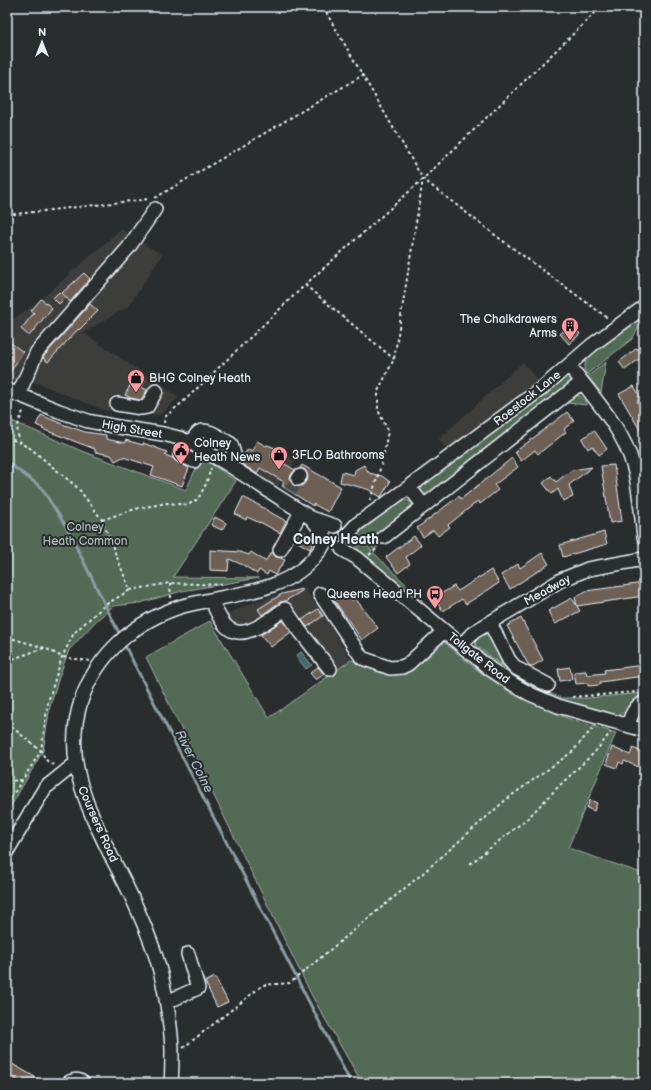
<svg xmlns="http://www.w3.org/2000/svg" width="651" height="1090" viewBox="0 0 651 1090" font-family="'Balsamiq Sans',sans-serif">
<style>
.built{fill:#3e3c3a}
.green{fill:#536a56;stroke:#9eaea7}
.water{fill:#49666b;stroke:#899ea3}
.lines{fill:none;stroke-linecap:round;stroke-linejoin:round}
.stream{stroke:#899ea3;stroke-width:3}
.building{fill:#6e5f55;stroke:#e8f1f8}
.minor-tunnel{stroke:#464a4c;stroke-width:13;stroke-dasharray:13 6;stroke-linecap:butt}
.minor-casing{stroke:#e8f1f8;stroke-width:16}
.path{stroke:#e8f1f8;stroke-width:2;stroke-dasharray:3 3;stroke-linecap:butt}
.minor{stroke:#2a2d2e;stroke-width:13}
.labels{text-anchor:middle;stroke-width:4;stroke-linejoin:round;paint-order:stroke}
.poi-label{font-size:12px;fill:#e8f1f8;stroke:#2a2d2e;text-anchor:start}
.street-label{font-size:12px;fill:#e8f1f8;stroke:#2a2d2e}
.park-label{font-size:12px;fill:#acbbb7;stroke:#2a2d2e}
.water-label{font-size:13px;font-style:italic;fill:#a8b9c0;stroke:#2a2d2e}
.quarter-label{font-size:14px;font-weight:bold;fill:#e8f1f8;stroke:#2a2d2e}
</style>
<rect width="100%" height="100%" fill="#2a2d2e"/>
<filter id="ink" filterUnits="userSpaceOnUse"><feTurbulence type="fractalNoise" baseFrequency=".025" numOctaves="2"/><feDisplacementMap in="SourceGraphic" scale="8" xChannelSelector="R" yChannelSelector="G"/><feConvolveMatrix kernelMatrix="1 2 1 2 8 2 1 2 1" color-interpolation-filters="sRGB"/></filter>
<g filter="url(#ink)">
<!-- built -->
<path class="built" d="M121,229L162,255L129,306L83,333L179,397L160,415L103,410L37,383L16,381L7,378V323L37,303Z
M523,362L540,383L447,450L439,439Z
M267,443L278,448L295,461L278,487L258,475L269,456L263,452Z
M303,587L323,614L351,660L329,675L283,616L225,631L210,621L260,600Z"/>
<!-- green -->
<path class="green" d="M635,319L642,322L632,339L587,374L584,370L587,355Z
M606,362L601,393L588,376Z
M566,375L569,376L571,378V384L429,496L426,494L423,496L419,489V486Z
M576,395C581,395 585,400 587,405L567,403V401Z
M7,419L84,452L186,490L201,457L236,481L173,577L259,578L182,591L140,603L113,606L94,623L69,650L60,674L50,706L43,751L7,813Z
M404,500C409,500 412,502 412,507L385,541L374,550L358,535L361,531L400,502Z
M358,537L372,551L365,557C359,551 353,545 358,537Z
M372,553H374L423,601L420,604L366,559Z
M210,621L269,718L351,660C366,665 395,681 411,670C422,663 434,651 444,642L477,670L516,696L569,719L616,733L568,848L644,874V1083H362L313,998L146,657Z
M485,633L489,634L511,671L476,646L475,640L476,636Z
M476,648L516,675L543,690L561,698H588L644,693V698C634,706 625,715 612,716L569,704L531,689L478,653Z"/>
<!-- water -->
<path class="water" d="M301,652L312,665L306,669L296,656Z"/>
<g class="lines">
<!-- stream -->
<path class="stream" d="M7,462L41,487L67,528L121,637
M123,642L144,683L351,1083"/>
</g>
<!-- building -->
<path class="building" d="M84,273L90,279L70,302L62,293Z
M59,292L65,298L59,304L53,298Z
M41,299L52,308L29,336L21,329L34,313L31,311Z
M90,304L98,311L79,330L78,329L48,362L43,358L44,356Z
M572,324L580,334L569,344L560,334Z
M11,343L23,352L7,377V349Z
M637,348L643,356L625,370L619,362Z
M138,376L145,380L141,387L147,390L141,400L131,398L125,395L132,382L134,383Z
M634,386L641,398L637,401L644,413V437L619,394Z
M567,412L574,421L564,429L566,432L538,454L535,450L521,461L515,452Z
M41,415L62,424L85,432L106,435V439L125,443V440L143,445V443L167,452L165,455L173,458L177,462L189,468L182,486L151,475L154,467L123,457L115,461L111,455L95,452V449L42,429L43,428L36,425Z
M594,430L607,449L599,455L592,446L588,449L582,439Z
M257,441L266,446L267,445L275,448L271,456L295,470L291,475L290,478L291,482L294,486L297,487L301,486L307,480L308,477L307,473L305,470L300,468L302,465L341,487L328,512L313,504V506L282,486L284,482L260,468L257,474L239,462L248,449L252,451Z
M512,458L518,467L494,485L498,490L480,504L478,501L448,525L450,527L438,536L433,530L423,537L417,528L459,496L461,499Z
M364,465L369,473L382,476L390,482L381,497L367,489L340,482L342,472L354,475L355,470Z
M614,465L622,521L610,523L601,466Z
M592,467L569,485L573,497L563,501L558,489L552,494L543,483L551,476L556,482L572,470Z
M243,497L266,509V510L286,521L280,533L260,522V523L247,517L246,520L235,514Z
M215,517L226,523L222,530L211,525Z
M300,530L316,538L310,549L294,540Z
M604,532L607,544L563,557L560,545Z
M414,536L421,545L406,557L410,564L398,573L386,557Z
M210,550L240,552L249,555L251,552L265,561L272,552L276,557L281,558L285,560L275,575L269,571L267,575L259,570L257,574L243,565L229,559L228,571L210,570Z
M542,553L549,564L510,589L501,575L518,564L520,568Z
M491,570L499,583L466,604L462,599L443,611L434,598L454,586L458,591Z
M644,583V596L577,606L575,597L586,591Z
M302,589V591L285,601L280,602L262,615L258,609L282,594Z
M345,591L352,600L355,598L378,628L362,640L334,600Z
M572,598L580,611L555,624L548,611Z
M318,609L323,616L307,627L302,620Z
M521,618L543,660L531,667L529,666L507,626Z
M283,620L291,632L271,647L261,635Z
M644,665V676L600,682V685L588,686V683L576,684L574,672L586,671L587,675L605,673L604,670Z
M318,667L324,674L316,680L310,673Z
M570,667L572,679L560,681L558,669Z
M612,747L630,755L633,748L644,753V769L624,761L623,764L619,762L617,768L606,764Z
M590,800L597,803L594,811L587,808Z
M215,977L228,1002L217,1007L205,982Z
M7,1061L35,1077L32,1083H22L7,1075Z"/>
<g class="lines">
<!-- minor-tunnel -->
<path class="minor-tunnel" d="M290,491L298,479"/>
<defs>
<path id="minor" d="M569,365C591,395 623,428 633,465C640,487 641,514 644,537
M7,390L59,411L88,421L118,427L163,434L179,438L191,443L227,464L311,518L335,526
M18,395L37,352L129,247L155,209
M117,404L141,408L147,407L156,391
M185,441L180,455L194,461
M191,443C193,439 195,435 199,432C207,427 223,440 231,444L234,454L227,464
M298,479L300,476
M409,487L424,506
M311,518L324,534
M347,535L357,524L409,487L511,411L541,389L592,345L644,307
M384,537L582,382
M342,549L357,558L490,669L516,686L530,694L558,706L644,730
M280,550L301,512
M320,594L362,658L390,668L402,667L408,664L444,631
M211,600C216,609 219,620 227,627C244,643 271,618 285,609L300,631L330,669
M490,623L509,660L516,668L548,685
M461,645L474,632L561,580L588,569L644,559
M628,725C631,716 634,706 644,703
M7,851L45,788L76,763
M167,1002L198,988L188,954
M68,1083C73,1080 78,1079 83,1083
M171,1083C172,1072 172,1062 172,1051C172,1043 171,1035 170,1026C167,1002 163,977 155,954C144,921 129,890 113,860C88,808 62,761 81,701C97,654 136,620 183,606C226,594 287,594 316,555C319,552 322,548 324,544"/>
</defs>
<!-- minor casing -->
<use href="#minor" class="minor-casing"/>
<!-- path -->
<path class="path" d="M323,7L423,179L499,238L609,319
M155,198L363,75
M7,215L149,199
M305,285L394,359
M164,423L165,417L185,400L305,285L423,179L601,7
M7,437L30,448L78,488L102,520L130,590L105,605L74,633L62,657L48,702L41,751L7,804
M21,443C14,430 19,422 24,409
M370,500L382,463L388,431L378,410V391L394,359L423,179
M102,520L135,509L167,503L188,505L198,499L206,484L211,468
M369,555L378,548
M170,583L171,598
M130,590L170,583L224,585
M7,637L45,648L62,657L90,661
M7,661L44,648
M572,697L637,692
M7,723L41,751L47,761L55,766
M7,781L23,780
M470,864L528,818L558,787L595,752L611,732
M183,1048L263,985L290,983L422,874L508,798L572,752L593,728"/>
<!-- minor -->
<use href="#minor" class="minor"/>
</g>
</g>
<!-- icons -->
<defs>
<symbol id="building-pin" viewBox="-11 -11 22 30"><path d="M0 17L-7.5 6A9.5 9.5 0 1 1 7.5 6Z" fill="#ff9aa2" stroke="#2a2d2e"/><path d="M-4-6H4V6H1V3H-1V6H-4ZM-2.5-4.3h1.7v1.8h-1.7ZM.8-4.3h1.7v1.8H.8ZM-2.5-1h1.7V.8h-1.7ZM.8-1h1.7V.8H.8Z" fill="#111"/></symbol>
<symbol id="shop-pin" viewBox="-11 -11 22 30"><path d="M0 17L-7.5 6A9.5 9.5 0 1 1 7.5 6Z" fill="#ff9aa2" stroke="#2a2d2e"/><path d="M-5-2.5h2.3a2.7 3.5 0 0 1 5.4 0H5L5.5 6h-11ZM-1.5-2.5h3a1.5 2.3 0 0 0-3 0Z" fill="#111"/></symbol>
<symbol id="civic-pin" viewBox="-11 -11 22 30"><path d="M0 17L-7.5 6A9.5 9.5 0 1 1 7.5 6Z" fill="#ff9aa2" stroke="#2a2d2e"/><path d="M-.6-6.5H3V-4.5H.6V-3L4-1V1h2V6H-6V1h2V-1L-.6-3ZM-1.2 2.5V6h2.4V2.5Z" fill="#111"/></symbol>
<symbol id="bus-pin" viewBox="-11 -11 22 30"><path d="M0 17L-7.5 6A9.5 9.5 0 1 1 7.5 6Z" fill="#ff9aa2" stroke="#2a2d2e"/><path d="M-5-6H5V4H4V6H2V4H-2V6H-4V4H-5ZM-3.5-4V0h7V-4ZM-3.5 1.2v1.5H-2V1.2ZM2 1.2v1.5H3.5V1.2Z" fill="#111"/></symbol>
</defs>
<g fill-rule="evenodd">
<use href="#building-pin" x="560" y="316" width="20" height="27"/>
<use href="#shop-pin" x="126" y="368" width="20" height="27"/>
<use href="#civic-pin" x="171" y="440" width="20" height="27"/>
<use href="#shop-pin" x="269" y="445" width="20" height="27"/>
<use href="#bus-pin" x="425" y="584" width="20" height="27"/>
</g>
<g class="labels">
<!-- poi labels -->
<g class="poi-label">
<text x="557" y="323" text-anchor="end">The Chalkdrawers<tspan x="557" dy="14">Arms</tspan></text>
<text x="149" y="382">BHG Colney Heath</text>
<text x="194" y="447">Colney<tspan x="194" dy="14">Heath News</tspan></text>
<text x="292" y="459">3FLO Bathrooms</text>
<text x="422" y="598" text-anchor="end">Queens Head PH</text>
</g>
<!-- street labels -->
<g class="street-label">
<text transform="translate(527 398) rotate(-38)" y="4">Roestock Lane</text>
<text transform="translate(132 429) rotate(10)" y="4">High Street</text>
<text transform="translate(547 590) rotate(-29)" y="4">Meadway</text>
<text transform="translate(479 658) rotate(38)" y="4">Tollgate Road</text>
<text transform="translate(98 824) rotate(66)" y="4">Coursers Road</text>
</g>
<!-- park labels -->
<g class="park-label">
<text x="85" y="531">Colney<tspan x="85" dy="14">Heath Common</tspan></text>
</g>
<!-- water labels -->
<g class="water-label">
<text transform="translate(195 761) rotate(63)" y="5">River Colne</text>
</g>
<!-- quarter labels -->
<g class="quarter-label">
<text x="336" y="544">Colney Heath</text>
</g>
</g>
<!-- margin -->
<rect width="651" height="1090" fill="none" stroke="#2a2d2e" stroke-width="24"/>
<rect x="12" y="12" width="627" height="1066" fill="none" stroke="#e8f1f8" stroke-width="1.5" filter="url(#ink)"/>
<!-- north arrow -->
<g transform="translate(42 42)" stroke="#2a2d2e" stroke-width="3" paint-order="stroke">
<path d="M0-3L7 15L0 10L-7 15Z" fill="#e8f1f8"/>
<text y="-6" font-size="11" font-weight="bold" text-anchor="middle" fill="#e8f1f8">N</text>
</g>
</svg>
